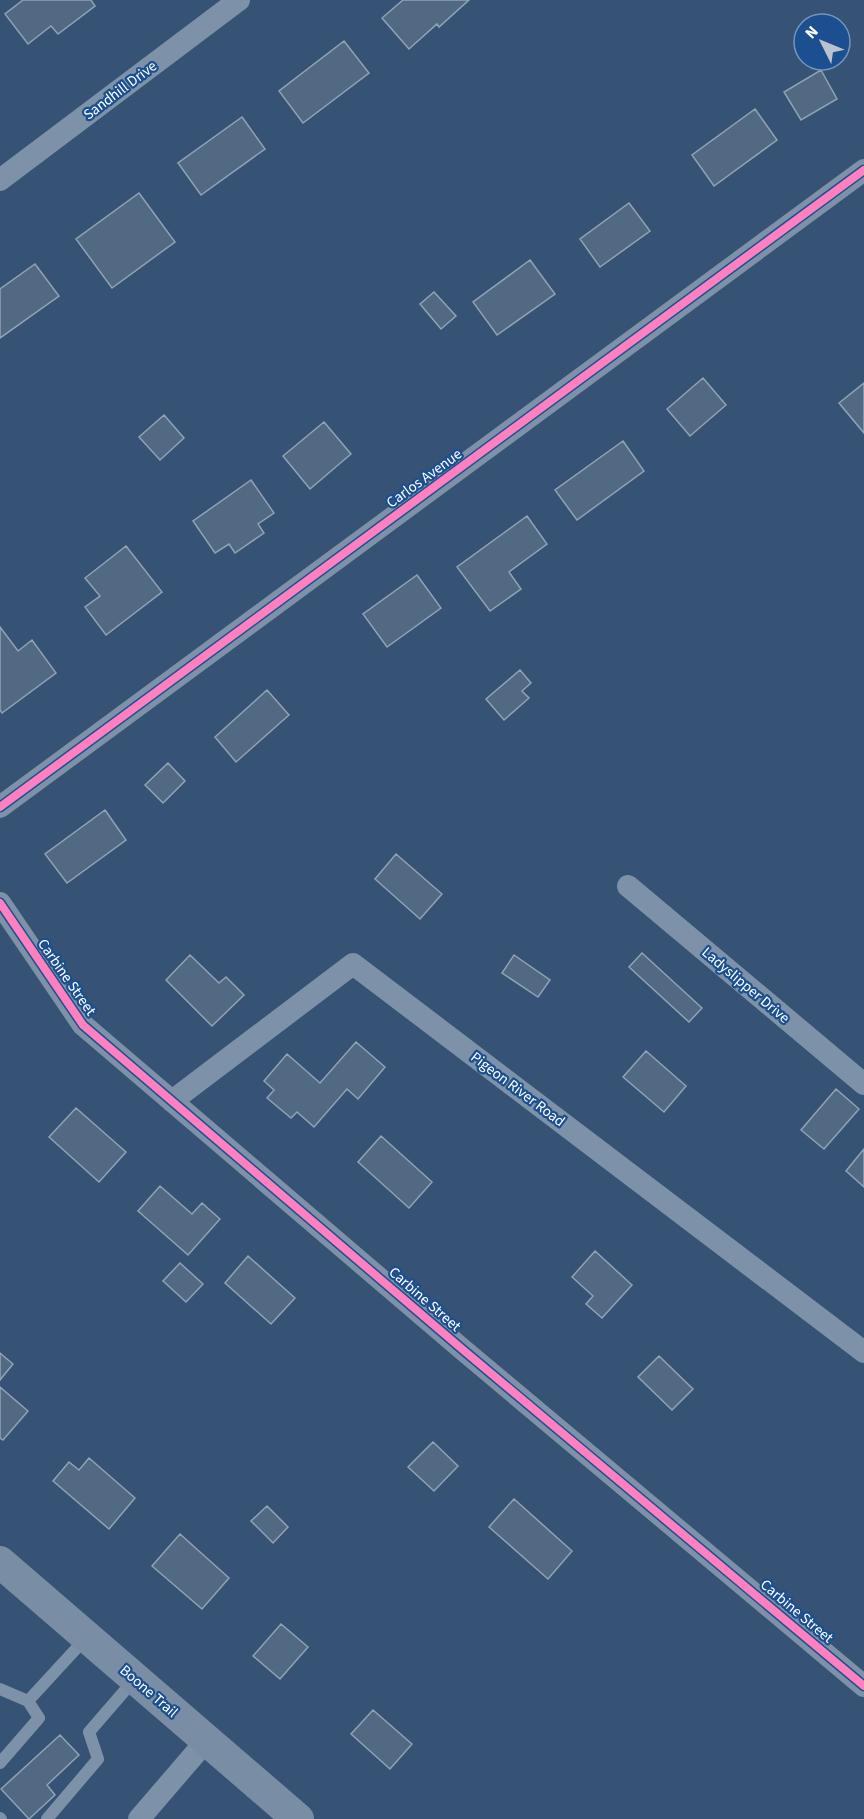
<svg xmlns="http://www.w3.org/2000/svg" width="864" height="1819" viewBox="0 0 864 1819" font-family="'Source Sans 3',sans-serif">
<style>
.building{fill:#526984;stroke:#92a2b6;stroke-width:1.5}
.lines{fill:none;stroke-linecap:round;stroke-linejoin:round}
.lane{stroke:#7d92a8;stroke-width:12}
.street{stroke:#7d92a8;stroke-width:22}
.secondary{stroke:#798da4;stroke-width:32}
.cycleway-casing{stroke:#1b4f8f;stroke-width:11}
.cycleway{stroke:#ff80c0;stroke-width:8}
.labels{text-anchor:middle;stroke-width:4.5;stroke-linejoin:round;paint-order:stroke}
.street-label{font-size:15px;fill:#fff;stroke:#1b4f8f}
</style>
<rect width="100%" height="100%" fill="#365274"/>
<!-- building -->
<path class="building" d="M23,0H91L95,6L58,34L51,26L28,44L5,14Z
M403,0H469L439,27L437,24L409,49L382,18Z
M344,41L369,73L303,123L279,91Z
M821,70L837,99L801,120L784,92Z
M755,109L777,140L714,186L692,155Z
M242,117L265,149L201,195L178,163Z
M139,193L175,242L112,288L76,239Z
M629,203L650,231L600,267L580,239Z
M530,260L555,294L497,335L473,302Z
M35,264L59,296L0,338V289Z
M434,292L456,316L441,329L420,304Z
M703,378L726,405L690,436L667,409Z
M864,383V433L839,403Z
M164,415L184,438L160,460L139,437Z
M324,422L351,454L310,489L283,456Z
M623,441L644,471L577,520L555,490Z
M251,480L274,513L258,524L264,533L235,553L229,544L215,553L193,521Z
M527,516L547,544L509,572L521,589L490,611L457,567Z
M126,546L162,592L106,635L85,607L100,596L85,578Z
M417,575L441,608L387,647L363,614Z
M0,627L18,651L32,640L56,673L2,713L0,710Z
M520,670L531,683L522,691L529,698L504,720L486,699Z
M267,690L289,715L236,762L215,737Z
M168,763L185,781L163,803L145,785Z
M105,810L126,840L67,883L45,854Z
M396,854L442,894L420,919L375,879Z
M642,953L702,1008L689,1022L629,967Z
M190,955L219,983L226,977L244,995L212,1026L166,980Z
M514,955L550,980L538,997L502,973Z
M356,1042L385,1067L358,1099L347,1089L314,1127L297,1112L291,1118L267,1098L274,1090L264,1081L287,1054L320,1083Z
M646,1051L686,1086L664,1112L623,1077Z
M836,1089L859,1109L824,1149L801,1130Z
M76,1108L126,1152L99,1182L49,1137Z
M381,1136L432,1182L409,1208L358,1162Z
M864,1149V1187L846,1171Z
M160,1186L192,1214L202,1203L220,1219L188,1255L138,1211Z
M595,1251L632,1285L602,1318L586,1304L593,1296L572,1277Z
M248,1256L295,1298L271,1324L225,1283Z
M180,1263L203,1284L186,1302L163,1281Z
M0,1353L13,1364L0,1380Z
M659,1356L693,1389L672,1410L638,1377Z
M0,1387L28,1411L3,1440L0,1438Z
M433,1442L458,1466L434,1491L408,1467Z
M89,1458L135,1498L109,1529L53,1481L69,1462L79,1470Z
M514,1499L572,1551L548,1579L489,1527Z
M267,1506L288,1527L273,1543L251,1521Z
M180,1534L229,1578L202,1609L152,1566Z
M281,1624L308,1647L280,1679L253,1656Z
M373,1710L412,1744L390,1769L351,1734Z
M60,1735L79,1755L47,1785L55,1795L29,1819L1,1789Z"/>
<g class="lines">
<!-- lane -->
<path class="lane" d="M0,1689L28,1701L86,1638
M0,1763L39,1718L28,1701
M0,1818L1,1819
M47,1819L98,1759L89,1732L134,1680"/>
<!-- street -->
<path class="street" d="M0,180L239,0
M0,807L864,170
M628,886L864,1084
M0,903L83,1025L462,1349L864,1686
M172,1101L353,964L864,1352
M139,1819L206,1741"/>
<!-- secondary -->
<path class="secondary" d="M0,1562L298,1819"/>
<defs>
<path id="cycleway" d="M0,807L864,170
M0,903L83,1025L462,1349L864,1686"/>
</defs>
<!-- cycleway casing -->
<use href="#cycleway" class="cycleway-casing"/>
<!-- cycleway -->
<use href="#cycleway" class="cycleway"/>
</g>
<g class="labels">
<!-- street labels -->
<g class="street-label">
<text transform="translate(120 90) rotate(-37)" y="5">Sandhill Drive</text>
<text transform="translate(424 478) rotate(-36)" y="5">Carlos Avenue</text>
<text transform="translate(67 977) rotate(55)" y="5">Carbine Street</text>
<text transform="translate(746 985) rotate(40)" y="5">Ladyslipper Drive</text>
<text transform="translate(518 1089) rotate(37)" y="5">Pigeon River Road</text>
<text transform="translate(425 1299) rotate(41)" y="5">Carbine Street</text>
<text transform="translate(797 1611) rotate(40)" y="5">Carbine Street</text>
<text transform="translate(149 1691) rotate(41)" y="5">Boone Trail</text>
</g>
</g>
<!-- north arrow -->
<g transform="translate(822 42) rotate(313)"><circle r="28" fill="#1b4f8f" stroke="#7695bc" stroke-width="1.5"/>
<path d="M0-4.5L10 22L0 15L-10 22Z" fill="#b9c2ce"/>
<text y="-9" font-size="16" font-weight="bold" text-anchor="middle" fill="#ffffff">N</text>
</g>
</svg>
